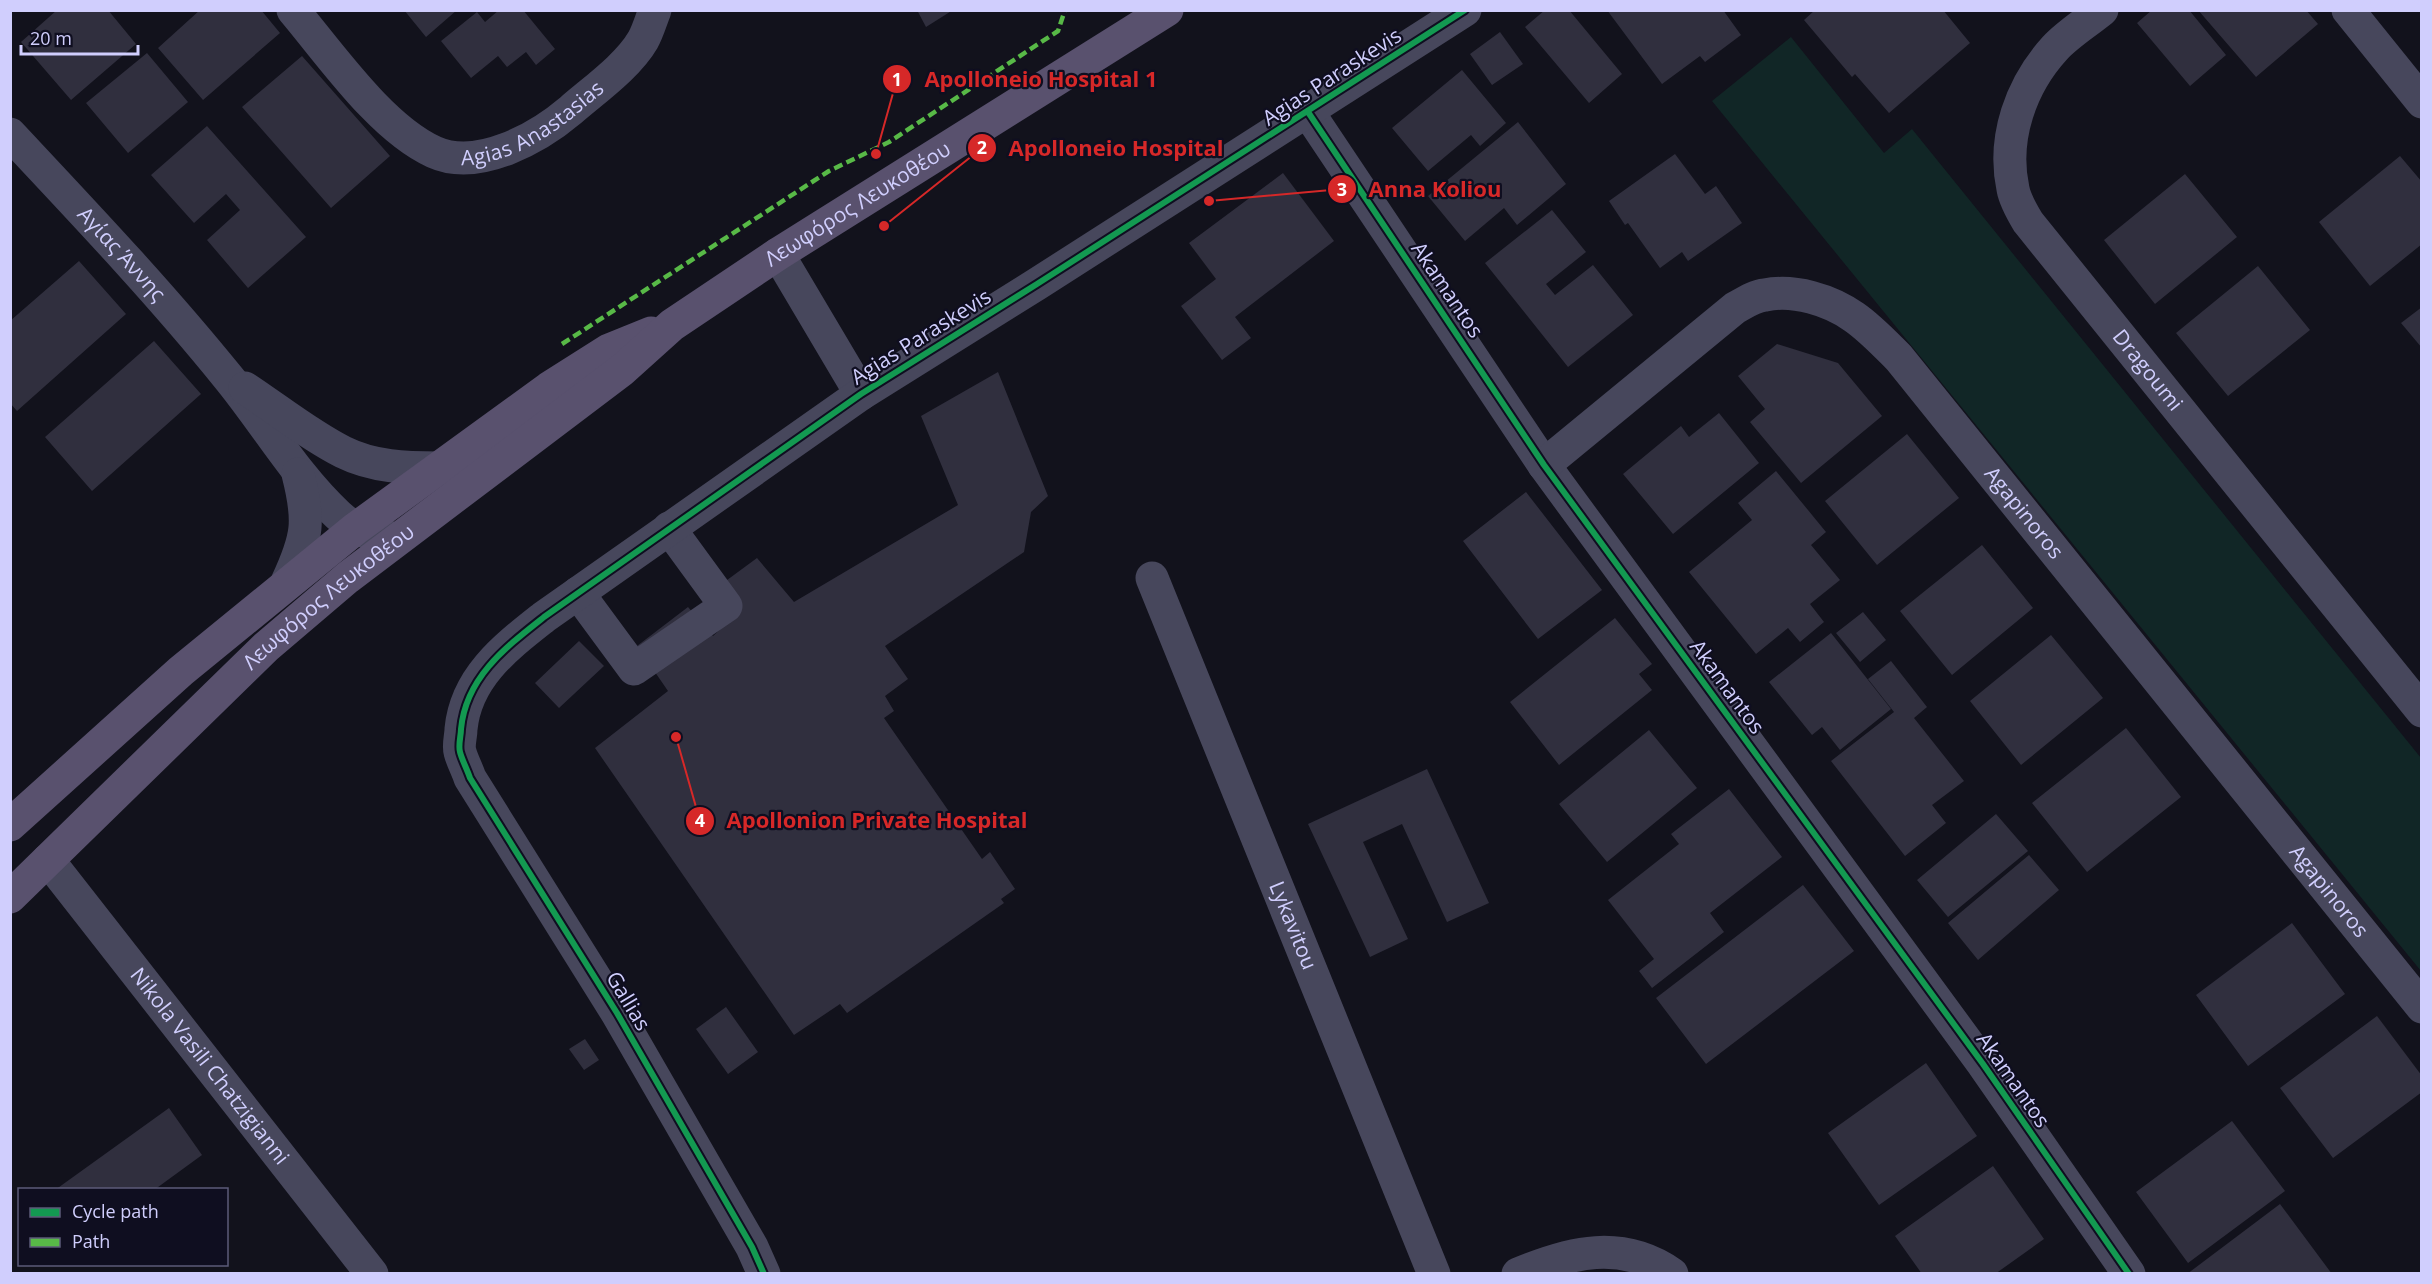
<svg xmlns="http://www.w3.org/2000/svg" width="2432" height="1284" viewBox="0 0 2432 1284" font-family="'Open Sans',sans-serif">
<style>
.green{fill:#112626}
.building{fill:#302f3e}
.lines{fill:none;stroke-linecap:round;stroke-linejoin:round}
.minor{stroke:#47475c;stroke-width:33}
.major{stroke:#59516e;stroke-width:33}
.quiet{stroke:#58b947;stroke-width:4.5;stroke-dasharray:9 4.5;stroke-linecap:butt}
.cycleway-casing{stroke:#0f0e20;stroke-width:10}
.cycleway{stroke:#139951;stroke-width:6}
.labels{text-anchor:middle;stroke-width:4.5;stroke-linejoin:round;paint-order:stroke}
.street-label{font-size:21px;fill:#d0cefd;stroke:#0f0e20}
.leader{fill:none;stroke:#d62828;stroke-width:2}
.callout-dot{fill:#d62828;stroke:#0f0e20;stroke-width:2}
.mark-label{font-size:18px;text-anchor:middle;font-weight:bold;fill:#fff}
.callout-label{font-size:22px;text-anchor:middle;font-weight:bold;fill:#d62828;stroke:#0f0e20;stroke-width:4.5;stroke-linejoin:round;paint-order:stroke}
</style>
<rect width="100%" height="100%" fill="#12121c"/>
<!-- green -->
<path class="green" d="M1791,37L1884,153L1912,129L2421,758V971L1712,101Z"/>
<!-- building -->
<path class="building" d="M57,10H108L136,44L71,100L21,42Z
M200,10H261L280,33L203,100L158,48Z
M404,10H457L426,37Z
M499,10H523L555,49L536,65L526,52L507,67L498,56L471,78L441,41L477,12L485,22Z
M917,10H953L926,27Z
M1545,10H1569L1622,74L1589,103L1525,27Z
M1607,10H1723L1741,35L1705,62L1700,56L1662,84Z
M1815,10H1943L1970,43L1889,113L1855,74L1852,77L1804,20Z
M2152,10H2189L2226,55L2190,86L2137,23Z
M2198,10H2306L2318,24L2256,77Z
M1500,32L1523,64L1492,85L1470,54Z
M147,53L188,102L128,153L86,103Z
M302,56L390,156L331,208L242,107Z
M1462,70L1506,123L1480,146L1471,135L1428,171L1392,128Z
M1518,122L1566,184L1517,225L1504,208L1465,241L1428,196Z
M207,126L306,237L248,288L207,240L240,210L226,194L194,223L151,175Z
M1675,154L1705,194L1716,186L1742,223L1688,261L1682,252L1660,268L1628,223L1625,225L1609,201Z
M2400,156L2422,182V244L2370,286L2319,222Z
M1283,173L1334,241L1235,317L1251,338L1222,360L1181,306L1216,279L1189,243Z
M2185,174L2237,237L2155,304L2104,240Z
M1552,210L1586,252L1546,284L1555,295L1593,265L1633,315L1568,367L1485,263Z
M79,261L126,314L17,411L10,403V321Z
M2258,266L2310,330L2228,396L2176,333Z
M2422,307V348L2401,323Z
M154,341L201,394L92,491L45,437Z
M1777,344L1838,363L1882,416L1801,483L1750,422L1765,409L1738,376Z
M998,372L1048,496L1031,512L1024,552L885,646L908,679L885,696L894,711L884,718L982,859L990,852L1015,889L1001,899L1004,903L847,1013L840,1004L794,1035L595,748L668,691L637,646L688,607L713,636L742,609L723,583L757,558L794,602L958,505L921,416Z
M1719,413L1759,463L1673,534L1623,474L1681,426L1689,437Z
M1907,434L1959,498L1877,565L1825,501Z
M1776,471L1826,532L1811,545L1840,580L1810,604L1824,622L1800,642L1788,628L1756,654L1689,572L1752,520L1738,503Z
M1526,492L1602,590L1538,639L1463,541Z
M1982,545L2033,608L1952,675L1900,611Z
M1863,612L1886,640L1860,662L1836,633Z
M1615,618L1652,664L1639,674L1652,690L1559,765L1510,702Z
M1831,633L1891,709L1840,750L1822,727L1812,735L1769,682Z
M2051,635L2103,698L2021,765L1970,701Z
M579,641L604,666L559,708L535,683Z
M1891,661L1927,707L1914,718L1964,781L1932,805L1946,823L1905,856L1831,761L1894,712L1868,679Z
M2126,728L2181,797L2087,872L2032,803Z
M1649,730L1697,788L1607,862L1559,804Z
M1427,769L1489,903L1447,922L1402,824L1363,842L1408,939L1370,957L1308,824Z
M1729,789L1782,857L1710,913L1724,932L1652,988L1639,971L1654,959L1608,900L1679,844L1671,834Z
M1996,814L2028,851L1948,917L1917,880Z
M2029,855L2059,890L1978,960L1948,923Z
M1803,885L1854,951L1706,1064L1656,998Z
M2292,923L2345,994L2248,1066L2196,995Z
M726,1007L758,1052L728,1074L696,1029Z
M2377,1016L2422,1076V1092L2333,1158L2280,1088Z
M585,1039L599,1060L584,1070L569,1049Z
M1926,1063L1977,1136L1879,1205L1828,1133Z
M169,1108L202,1155L154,1190H55Z
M2232,1121L2285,1191L2188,1263L2136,1192Z
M1993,1166L2044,1239L1995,1274H1922L1895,1236Z
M2280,1204L2332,1274H2187Z"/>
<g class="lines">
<!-- minor -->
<g class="minor">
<path id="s1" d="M293,10C331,55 381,128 434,152C478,172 538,138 571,110C594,90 628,66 643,40C648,31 651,20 655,10"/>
<path id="s2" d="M2102,10C2086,23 2068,34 2055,48C2021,85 2002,138 2013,189C2015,200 2022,212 2028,222L2422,711"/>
<path d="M2348,10L2422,102"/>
<path d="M1308,112L1544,465L1983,1064L2129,1274"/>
<path id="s3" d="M10,134C84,213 159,292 227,376C265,422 294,474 338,515C351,527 365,535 383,534"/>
<path d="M778,254L861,394"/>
<path d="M245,388C277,409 309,435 343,452C373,467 406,468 439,468"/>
<path id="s4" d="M1544,465L1735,308C1744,303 1754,296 1765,295C1794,289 1830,300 1854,317C1870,328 1885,344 1899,358L2422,1007"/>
<path id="s5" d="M1152,578L1434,1274"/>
<path d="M287,582C308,537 310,521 298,474"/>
<path d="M578,593L634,669L726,606L669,528"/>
<path id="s6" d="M48,860L372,1274"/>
<path d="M764,1274L752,1247L617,1013L470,778C467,769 462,760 460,752C458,745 461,736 461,729C466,677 506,647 544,617L861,394L1037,284L1465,10"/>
<path d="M1518,1274C1570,1252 1622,1239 1672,1274"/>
</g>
<!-- major -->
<g class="major">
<path d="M10,825L181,671L355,529L549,388L609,350L651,333"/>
<path id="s7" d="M10,897L266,647L347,578L622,370L672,325L778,254L1167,10"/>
</g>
<!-- quiet -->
<path class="quiet" d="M562,344L829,171L889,142L1058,31L1065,10"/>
<defs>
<path id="cycleway" d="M1308,112L1544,465L1983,1064L2129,1274
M764,1274L752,1247L617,1013L470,778C467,769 462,760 460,752C458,745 461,736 461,729C466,677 506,647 544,617L861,394L1037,284L1465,10"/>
</defs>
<!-- cycleway casing -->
<use href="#cycleway" class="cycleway-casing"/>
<!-- cycleway -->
<use href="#cycleway" class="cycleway"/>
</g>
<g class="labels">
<!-- street labels -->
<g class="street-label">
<text transform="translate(1332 77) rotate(-33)" y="7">Agias Paraskevis</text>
<text dy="7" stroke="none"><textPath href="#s1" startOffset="310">Agias Anastasias</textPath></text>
<text dy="7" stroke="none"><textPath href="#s7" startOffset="1098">Λεωφόρος Λευκοθέου</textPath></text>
<text dy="7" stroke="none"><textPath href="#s3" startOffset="164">Αγίας Άννης</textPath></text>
<text transform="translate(1447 290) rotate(56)" y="7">Akamantos</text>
<text transform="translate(921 337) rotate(-32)" y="7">Agias Paraskevis</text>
<text dy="7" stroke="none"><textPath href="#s2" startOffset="440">Dragoumi</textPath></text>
<text dy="7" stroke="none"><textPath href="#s4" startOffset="634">Agapinoros</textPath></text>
<text dy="7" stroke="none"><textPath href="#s7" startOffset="438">Λεωφόρος Λευκοθέου</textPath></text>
<text transform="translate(1727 687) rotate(54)" y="7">Akamantos</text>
<text dy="7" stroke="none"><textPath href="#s4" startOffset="1120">Agapinoros</textPath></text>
<text dy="7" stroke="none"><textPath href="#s5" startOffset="375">Lykavitou</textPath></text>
<text transform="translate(628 1001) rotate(59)" y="7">Gallias</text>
<text dy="7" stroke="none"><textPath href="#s6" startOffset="262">Nikola Vasili Chatzigianni</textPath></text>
<text transform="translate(2013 1080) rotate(55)" y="7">Akamantos</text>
</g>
</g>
<!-- callouts -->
<path class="leader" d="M876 154L897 79M884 226L982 148M1209 201L1342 189M676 737L700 821"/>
<g class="callout-dot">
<circle cx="876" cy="154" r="6"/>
<circle cx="884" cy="226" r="6"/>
<circle cx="1209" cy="201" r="6"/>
<circle cx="676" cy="737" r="6"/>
<circle cx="897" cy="79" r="15"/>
<circle cx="982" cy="148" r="15"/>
<circle cx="1342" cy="189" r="15"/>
<circle cx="700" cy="821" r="15"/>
</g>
<g class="mark-label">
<text x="897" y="86">1</text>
<text x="982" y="154">2</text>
<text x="1342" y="196">3</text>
<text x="700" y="827">4</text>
</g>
<g class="callout-label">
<text x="1041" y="87">Apolloneio Hospital 1</text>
<text x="1116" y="156">Apolloneio Hospital</text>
<text x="1435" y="197">Anna Koliou</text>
<text x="877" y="828">Apollonion Private Hospital</text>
</g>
<!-- border -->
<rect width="2432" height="1284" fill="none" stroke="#d0cefd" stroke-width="24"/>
<!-- legend -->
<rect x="18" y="1188" width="210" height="78" fill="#0f0e20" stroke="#5c5b78" stroke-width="1.5"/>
<rect x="30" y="1208" width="30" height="9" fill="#139951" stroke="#5c5b78" stroke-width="1.5"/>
<text x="72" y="1218" font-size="18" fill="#d0cefd">Cycle path</text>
<rect x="30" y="1238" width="30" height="9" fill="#58b947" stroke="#5c5b78" stroke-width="1.5"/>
<text x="72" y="1248" font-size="18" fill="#d0cefd">Path</text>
<!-- scale -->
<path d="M21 45v9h117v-9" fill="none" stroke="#d0cefd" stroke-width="3"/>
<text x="30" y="45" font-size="18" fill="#d0cefd" stroke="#0f0e20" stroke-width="4.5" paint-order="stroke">20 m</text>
</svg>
